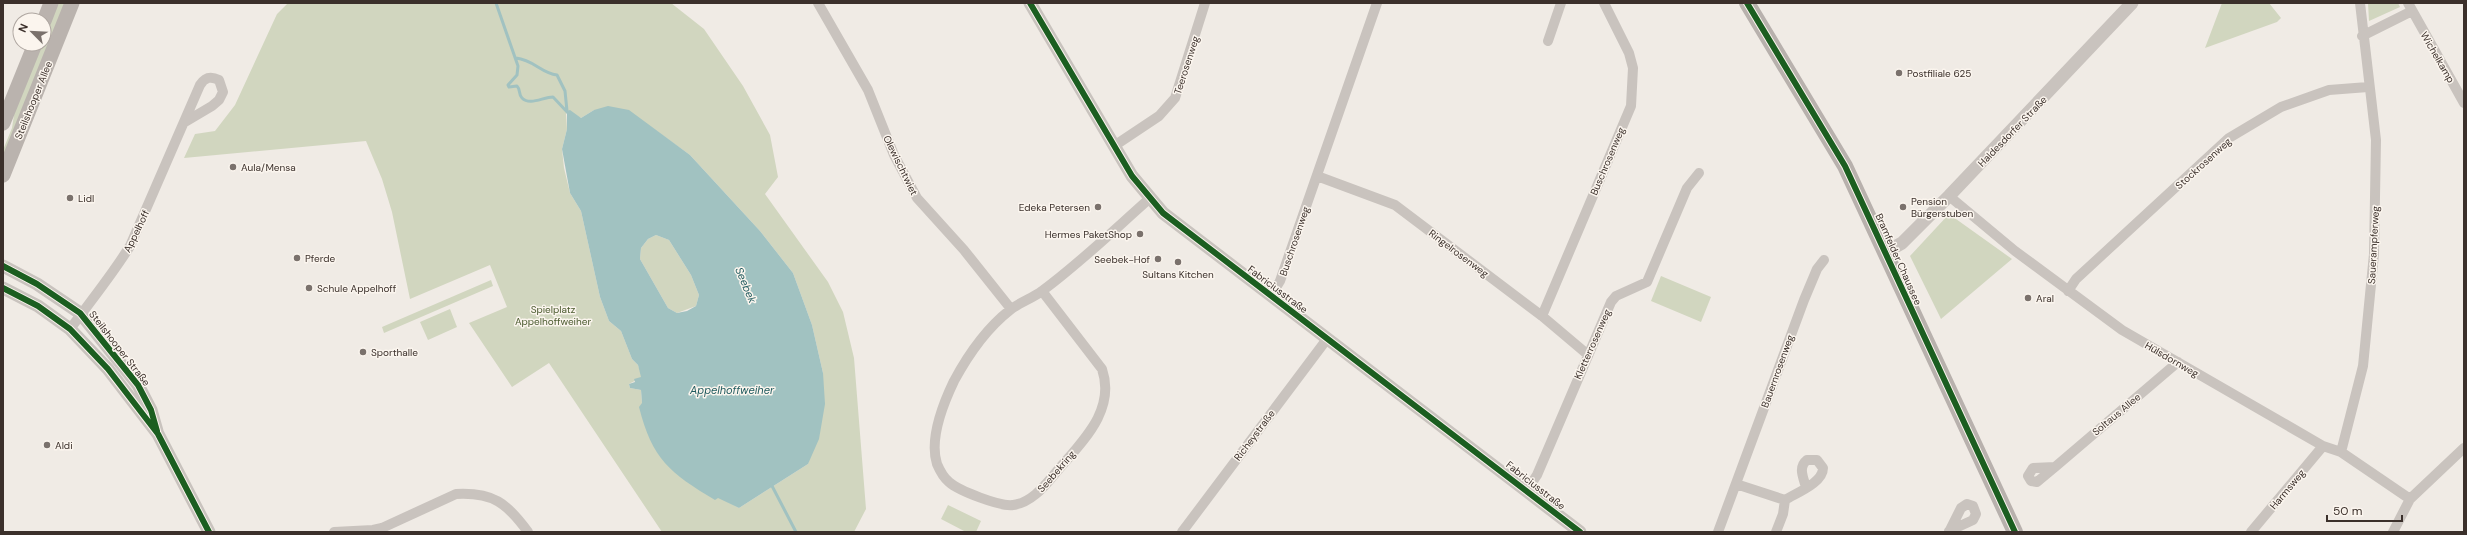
<svg xmlns="http://www.w3.org/2000/svg" width="2467" height="535" viewBox="0 0 2467 535" font-family="'DM Sans',sans-serif">
<style>
.green{fill:#d1d6bf;fill-rule:evenodd}
.water{fill:#a1c2c1;fill-rule:evenodd}
.lines{fill:none;stroke-linecap:round;stroke-linejoin:round}
.stream{stroke:#a1c2c1;stroke-width:3}
.minor{stroke:#c9c3be;stroke-width:10}
.tertiary{stroke:#c9c3be;stroke-width:13}
.secondary{stroke:#bab3ae;stroke-width:15}
.primary{stroke:#b8b1ad;stroke-width:16}
.cycleway-casing{stroke:#fbf5ee;stroke-width:8}
.cycleway{stroke:#1b5e20;stroke-width:6}
.poi-dot{fill:#7a716c;stroke:#fbf5ee;stroke-width:1.5}
.labels{text-anchor:middle;stroke-width:3;stroke-linejoin:round;paint-order:stroke}
.street-label{font-size:10px;fill:#3b302b;stroke:#fbf5ee}
.poi-label{font-size:10px;fill:#3b302b;stroke:#fbf5ee;text-anchor:start}
.park-label{font-size:10px;fill:#4a5a2e;stroke:#fbf5ee}
.water-label{font-size:11px;font-style:italic;fill:#1f5a5e;stroke:#fbf5ee}
</style>
<rect width="100%" height="100%" fill="#f0ebe5"/>
<!-- green -->
<path class="green" d="M57,3H66L3,160V150L12,128L15,108L40,44H44V35Z
M288,3H671L704,29L743,86L770,135L778,177L765,194L828,282L843,312L854,358L866,509L854,532H662L549,363L512,387L469,323L507,307L490,265L410,299L392,212L382,179L366,141L184,158L195,134L215,131L235,105L277,14ZM594,110L651,127L690,155L760,231L793,273L812,325L823,373L808,464L739,508L718,497L642,403L641,390L630,388L629,384L642,377L638,365L632,359L621,331L609,321L600,297L581,211L570,193L564,168L562,149L567,129L566,113L581,118Z
M2222,3H2269L2281,18L2277,22L2205,48Z
M2368,3H2398L2400,7L2369,21Z
M1949,214L2012,259L1941,319L1910,256Z
M656,235L669,240L691,275L699,295L696,306L677,313L668,308L640,259L641,248L648,239Z
M1661,276L1711,297L1701,322L1651,301Z
M491,280L493,286L384,333L382,327Z
M450,309L457,327L428,340L420,322Z
M948,505L981,521L976,532H966L941,519Z"/>
<!-- water -->
<path class="water" d="M608,106L629,110L690,155L760,231L793,273L812,325L823,373L825,404L819,439L808,464L739,508L718,498L715,500C670,473 652,459 639,407L642,403L641,390L630,388L629,384L635,382L634,379L641,377L638,365L632,359L621,331L609,321L600,297L581,211L570,193L562,149L567,129V111L570,110L581,118L594,110ZM656,235L669,240L691,275L699,295L696,306L687,311L677,313L668,308L640,259L641,248L648,239Z"/>
<g class="lines">
<!-- stream -->
<path class="stream" d="M496,3L518,66L517,75L508,85L509,87L517,86C521,90 518,94 522,98C530,106 543,97 553,97L569,114
M516,58C534,60 541,73 557,75L565,91L567,111
M771,484L796,532"/>
<!-- minor -->
<path class="minor" d="M818,3L868,90L894,155L917,198L964,250L1011,309
M2408,3L2464,103
M2362,36L2412,11
M1548,41L1561,3
M1114,146L1159,116L1175,98L1205,3
M1317,176L1395,205L1542,316L1587,354
M1949,196L2015,251L2122,330L2323,446L2341,452L2410,499
M1042,291L1102,369C1117,413 1078,445 1053,476C1043,488 1030,503 1013,505C1001,507 959,491 949,482C944,478 940,471 937,464C929,439 943,404 954,381C968,355 987,328 1010,310C1020,302 1033,298 1042,291C1080,263 1114,230 1149,199
M2068,291L2076,279L2229,138L2281,107L2329,90L2368,87
M1271,296L1280,281L1377,3
M1542,316L1631,106L1633,68L1629,53L1604,3
M70,329C90,302 112,275 130,246L200,85C205,77 211,76 219,80L223,92L219,100L212,106L185,122
M2341,452L2363,366L2374,254L2376,140L2360,3
M2055,467L2037,482L2031,481L2028,476L2033,468L2055,467L2178,362
M1736,484L1785,500C1796,493 1823,483 1823,468L1817,460H1807C1798,467 1803,477 1806,487
M1527,490L1537,475L1611,302L1616,296L1647,282L1687,188L1699,173
M334,532L373,530L382,528L456,494C493,492 507,503 528,532
M1182,532L1327,339
M1718,532L1804,300L1817,269L1824,260
M1776,532L1783,514L1785,500
M1949,532L1961,508L1967,504L1973,506L1976,514L1973,520L1949,531
M2251,532L2323,446
M2393,532L2410,499L2464,448"/>
<!-- tertiary -->
<path class="tertiary" d="M1030,3L1132,176L1163,213L1580,532
M1886,252L1902,243L1949,196L2132,3
M3,266L37,284L80,313L138,385L151,410L157,431
M3,288L38,306L70,329L108,369L158,434L209,532"/>
<!-- secondary -->
<path class="secondary" d="M44,21L51,3
M3,123L35,44
M3,175L72,3"/>
<!-- primary -->
<path class="primary" d="M1747,3L1845,166L2015,532"/>
<defs>
<path id="cycleway" d="M1030,3L1132,176L1163,213L1580,532
M1747,3L1845,166L2015,532
M3,266L37,284L80,313L138,385L151,410L157,431
M3,288L38,306L70,329L108,369L158,434L209,532"/>
</defs>
<!-- cycleway casing -->
<use href="#cycleway" class="cycleway-casing"/>
<!-- cycleway -->
<use href="#cycleway" class="cycleway"/>
</g>
<!-- markers -->
<g class="poi-dot">
<circle cx="1899" cy="73" r="4"/>
<circle cx="233" cy="167" r="4"/>
<circle cx="70" cy="198" r="4"/>
<circle cx="1098" cy="207" r="4"/>
<circle cx="1903" cy="207" r="4"/>
<circle cx="1140" cy="234" r="4"/>
<circle cx="297" cy="258" r="4"/>
<circle cx="1158" cy="259" r="4"/>
<circle cx="1178" cy="262" r="4"/>
<circle cx="309" cy="288" r="4"/>
<circle cx="2028" cy="298" r="4"/>
<circle cx="363" cy="352" r="4"/>
<circle cx="47" cy="445" r="4"/>
</g>
<g class="labels">
<!-- street labels -->
<g class="street-label">
<text transform="translate(2438 57) rotate(60)" y="4">Wichelkamp</text>
<text transform="translate(1186 65) rotate(-72)" y="4">Teerosenweg</text>
<text transform="translate(33 100) rotate(-68)" y="4">Steilshooper Allee</text>
<text transform="translate(2012 131) rotate(-46)" y="4">Haldesdorfer Straße</text>
<text transform="translate(1607 161) rotate(-67)" y="4">Buschrosenweg</text>
<text transform="translate(2203 163) rotate(-42)" y="4">Stockrosenweg</text>
<text transform="translate(901 165) rotate(64)" y="4">Olewischtwiet</text>
<text transform="translate(136 231) rotate(-64)" y="4">Appelhoff</text>
<text transform="translate(1294 241) rotate(-71)" y="4">Buschrosenweg</text>
<text transform="translate(2373 245) rotate(-87)" y="4">Sauerampferweg</text>
<text transform="translate(1459 253) rotate(37)" y="4">Ringelrosenweg</text>
<text transform="translate(1899 259) rotate(66)" y="4">Bramfelder Chaussee</text>
<text transform="translate(1278 289) rotate(37)" y="4">Fabriciusstraße</text>
<text transform="translate(1592 344) rotate(-66)" y="4">Kletterrosenweg</text>
<text transform="translate(120 348) rotate(52)" y="4">Steilshooper Straße</text>
<text transform="translate(2172 359) rotate(30)" y="4">Hülsdornweg</text>
<text transform="translate(1777 371) rotate(-70)" y="4">Bauernrosenweg</text>
<text transform="translate(2116 414) rotate(-40)" y="4">Soltaus Allee</text>
<text transform="translate(1254 435) rotate(-53)" y="4">Richeystraße</text>
<text transform="translate(1056 471) rotate(-49)" y="4">Seebekring</text>
<text transform="translate(1536 485) rotate(38)" y="4">Fabriciusstraße</text>
<text transform="translate(2287 489) rotate(-50)" y="4">Harmsweg</text>
</g>
<!-- poi labels -->
<g class="poi-label">
<text x="1907" y="77">Postfiliale 625</text>
<text x="241" y="171">Aula/Mensa</text>
<text x="78" y="202">Lidl</text>
<text x="1911" y="205">Pension<tspan x="1911" dy="12">Bürgerstuben</tspan></text>
<text x="1090" y="211" text-anchor="end">Edeka Petersen</text>
<text x="1132" y="238" text-anchor="end">Hermes PaketShop</text>
<text x="305" y="262">Pferde</text>
<text x="1150" y="263" text-anchor="end">Seebek-Hof</text>
<text x="1178" y="278" text-anchor="middle">Sultans Kitchen</text>
<text x="317" y="292">Schule Appelhoff</text>
<text x="2036" y="302">Aral</text>
<text x="371" y="356">Sporthalle</text>
<text x="55" y="449">Aldi</text>
</g>
<!-- park labels -->
<g class="park-label">
<text x="553" y="313">Spielplatz<tspan x="553" dy="12">Appelhoffweiher</tspan></text>
</g>
<!-- water labels -->
<g class="water-label">
<text transform="translate(746 285) rotate(67)" y="4">Seebek</text>
<text x="732" y="394">Appelhoffweiher</text>
</g>
</g>
<!-- border -->
<rect width="2467" height="535" fill="none" stroke="#3b302b" stroke-width="8"/>
<!-- north arrow -->
<g transform="translate(32 32) rotate(294)"><circle r="19" fill="#fbf5ee" stroke="#aea6a0"/>
<path d="M0-3L7 15L0 10L-7 15Z" fill="#7a716c"/>
<text y="-6" font-size="11" font-weight="bold" text-anchor="middle" fill="#3b302b">N</text>
</g>
<!-- scale -->
<path d="M2327 515v6h75v-6" fill="none" stroke="#3b302b" stroke-width="2"/>
<text x="2333" y="515" font-size="12" fill="#3b302b" stroke="#fbf5ee" stroke-width="3" paint-order="stroke">50 m</text>
</svg>
